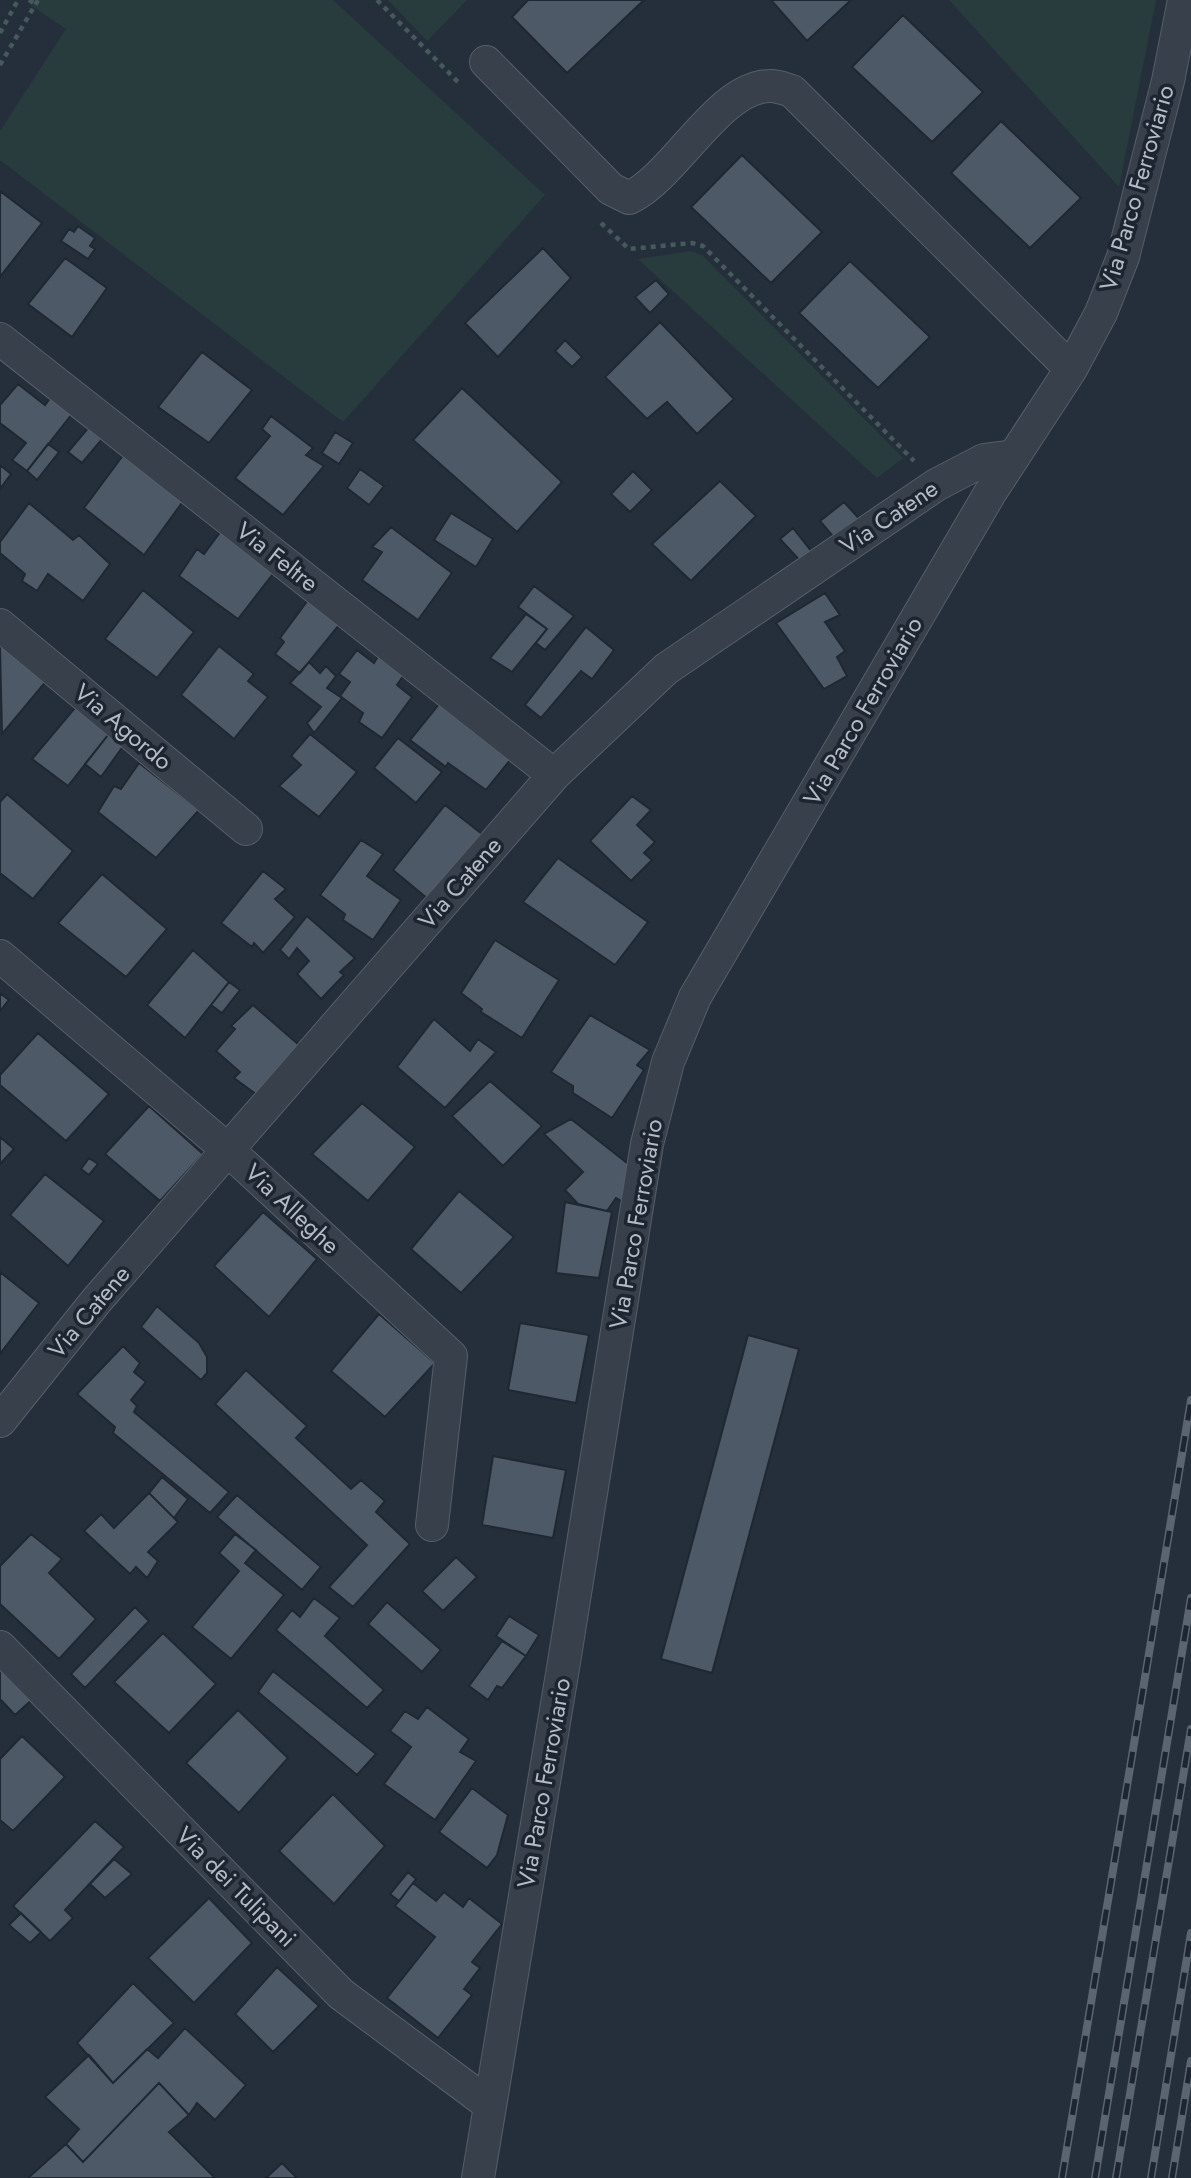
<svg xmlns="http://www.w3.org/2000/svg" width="1191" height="2178" viewBox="0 0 1191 2178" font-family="Jost,sans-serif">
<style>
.green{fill:#283c3d}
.building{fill:#4e5967;stroke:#1f2832;stroke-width:2}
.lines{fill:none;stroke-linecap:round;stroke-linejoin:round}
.minor-casing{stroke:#565e69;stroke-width:34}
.path{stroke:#46595b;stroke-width:4.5;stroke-dasharray:5 5;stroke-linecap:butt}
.minor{stroke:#38414b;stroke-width:32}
.rail-casing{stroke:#5b6572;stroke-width:8}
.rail{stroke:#1d2630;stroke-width:5;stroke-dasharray:16;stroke-linecap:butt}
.labels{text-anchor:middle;stroke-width:7;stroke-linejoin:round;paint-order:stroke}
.street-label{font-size:24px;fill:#b4bbc7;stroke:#1d2630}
</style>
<rect width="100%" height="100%" fill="#252f3b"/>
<!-- green -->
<path class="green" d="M36,0H333L545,195L343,422L0,160V131L66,29L32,6Z
M388,0H467L427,41Z
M949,0H1156L1119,187Z
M691,251L702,255L903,458L877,478L638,259Z"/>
<!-- building -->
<path class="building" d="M528,0H644L567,73L512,17Z
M771,0H851L807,41Z
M903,15L983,92L932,142L852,67Z
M1001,121L1081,198L1030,248L951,173Z
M742,155L822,232L771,283L691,207Z
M0,191L42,223L0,277Z
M78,226L95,238L90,246L95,249L88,259L61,241L69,229L74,232Z
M543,248L571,278L498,357L465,323Z
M65,258L107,288L72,337L28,304Z
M850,261L930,337L878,388L799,313Z
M656,280L669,294L650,313L635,297Z
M660,322L734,399L697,434L667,402L647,419L605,377Z
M565,340L582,357L572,367L555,351Z
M202,352L252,390L209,443L158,407Z
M18,384L45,405L51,397L72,414L27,471L12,460L26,443L0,423V405Z
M462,388L562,482L517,532L413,440Z
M271,416L313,448L306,455L324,466L283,515L235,478L270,436L262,429Z
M89,427L103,438L82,463L68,452Z
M335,432L353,443L339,464L322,453Z
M48,444L59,452L37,480L27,471Z
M124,454L184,500L144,555L84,508Z
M0,465L11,474L0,489Z
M360,469L384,486L369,505L347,488Z
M633,471L652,490L630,512L611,494Z
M720,481L756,516L691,581L652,544Z
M844,502L864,524L836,540L820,521Z
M29,503L73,540L79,535L110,564L83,601L48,574L37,591L22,581L25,574L0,553V542Z
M451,513L493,539L476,567L434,540Z
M391,527L452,573L418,620L362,580L382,552L372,547Z
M793,528L815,556L803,564L780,539Z
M221,531L276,570L238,619L179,576L197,549L204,554Z
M534,586L574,616L545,650L536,643L547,629L518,607Z
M143,590L194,632L157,678L105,639Z
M825,593L840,615L825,622L845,651L837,657L847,676L824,689L776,623Z
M311,596L344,619L300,673L275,654L284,642L280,638Z
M526,614L547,629L512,672L490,658Z
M586,627L614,650L592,679L581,671L541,718L525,705Z
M3,643L48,679L2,734L0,647Z
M219,646L254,674L248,681L268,697L234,739L181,695Z
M383,648L408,669L397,685L412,697L382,738L359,722L363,713L340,696L350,682L339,674L357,650L374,663Z
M309,662L320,673L326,666L336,676L327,688L342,698L314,733L307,723L321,707L290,683Z
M79,703L112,730L68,786L32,759Z
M439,704L515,754L486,790L448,763L446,767L410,740Z
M112,730L129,738L101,777L85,764Z
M310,734L357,772L319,817L279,786L301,765L291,756Z
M398,738L442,772L416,803L374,768Z
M139,763L199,810L156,858L98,812L114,786L121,789Z
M7,794L73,851L33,899L0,873V802Z
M632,796L651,810L637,825L655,842L644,853L652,860L631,881L590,841Z
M445,805L482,834L428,899L393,870Z
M361,840L383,854L367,876L401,900L373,940L343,920L345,914L320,895Z
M558,858L648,922L615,965L523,902Z
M263,871L286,889L275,899L295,917L263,953L254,943L252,947L221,923Z
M102,874L167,929L126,977L58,923Z
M307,916L355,958L340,972L344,975L321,999L297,974L309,961L297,948L289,959L280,950Z
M495,940L559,980L522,1038L481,1012L482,1009L461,993Z
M193,950L229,982L185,1038L147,1005Z
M229,982L240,990L222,1013L211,1005Z
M0,993L9,1000L0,1011Z
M253,1005L299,1045L257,1095L234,1078L240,1072L216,1051L235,1029L231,1026Z
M590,1015L650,1050L637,1065L644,1070L612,1118L573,1093V1086L551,1072Z
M434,1019L470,1051L478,1039L496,1052L445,1108L397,1067Z
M38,1033L109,1094L66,1141L0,1085V1075Z
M490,1081L542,1126L503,1166L452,1116Z
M362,1103L415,1147L368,1201L312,1154Z
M149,1106L203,1154L160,1201L105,1154Z
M571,1119L627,1163L630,1156L636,1209L616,1198L607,1211L578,1204L565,1190L583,1172L544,1134Z
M0,1137L14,1149L0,1164Z
M89,1158L98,1164L89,1175L81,1169Z
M45,1174L104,1221L68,1266L10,1215Z
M459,1191L514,1237L461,1293L411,1249Z
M565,1202L612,1212L599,1278L556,1273Z
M263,1212L317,1259L269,1317L214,1266Z
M0,1272L39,1303L0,1354Z
M157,1306L199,1343L207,1357V1373L201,1380L141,1327Z
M379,1314L435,1363L385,1417L331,1371Z
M520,1323L589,1335L576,1403L508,1390Z
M748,1335L799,1349L712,1673L661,1659Z
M123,1346L140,1363L134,1372L146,1382L131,1400L137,1406L134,1412L229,1492L210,1513L113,1433L115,1427L77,1394Z
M246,1370L307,1426L296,1438L351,1489L361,1480L385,1501L376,1512L410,1544L353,1607L329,1587L367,1545L215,1404Z
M493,1456L566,1470L553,1538L482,1525Z
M162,1477L188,1499L174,1518L149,1493Z
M149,1493L178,1522L148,1552L158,1561L147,1578L136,1567L130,1574L84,1531L101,1514L114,1528Z
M237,1495L321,1567L302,1590L217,1517Z
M31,1534L62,1559L49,1573L96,1619L59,1659L0,1604V1566Z
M235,1534L256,1550L245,1563L284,1595L231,1659L192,1627L239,1571L219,1553Z
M456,1557L477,1577L443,1611L422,1591Z
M314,1598L340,1618L325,1636L384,1690L367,1708L276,1630L292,1610L300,1617Z
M387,1602L441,1650L422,1672L368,1624Z
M135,1607L149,1621L85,1688L71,1674Z
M509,1616L539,1635L526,1656L496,1636Z
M163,1633L216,1684L169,1733L114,1682Z
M502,1641L526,1656L502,1688L497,1686L488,1700L469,1686Z
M0,1662L35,1697L15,1715L0,1699Z
M273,1671L376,1754L357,1775L258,1692Z
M427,1707L469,1739L460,1752L476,1761L435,1820L384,1784L411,1747L390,1731L405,1711L418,1719Z
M238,1710L288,1758L239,1813L186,1763Z
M22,1736L65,1777L13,1831L0,1820V1759Z
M472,1788L508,1815L497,1855L487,1868L439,1832Z
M333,1794L385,1846L334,1904L279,1851Z
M95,1821L124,1847L65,1910L73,1918L50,1941L13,1906Z
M114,1859L132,1874L105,1898L90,1884Z
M408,1872L416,1879L399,1901L390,1894Z
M413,1883L436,1901L444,1892L463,1907L469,1898L502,1924L472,1962L480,1968L464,1989L472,1995L438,2038L387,1998L435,1937L395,1906Z
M209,1898L252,1943L194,2003L148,1958Z
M21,1913L41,1932L30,1943L9,1925Z
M277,1967L319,2006L273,2052L235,2014Z
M133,1983L174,2023L113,2083L77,2043Z
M185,2028L246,2085L215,2120L197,2103L189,2115L159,2083L83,2162L66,2144L79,2129L45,2097L89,2055L113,2083L147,2049L158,2058Z
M159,2083L189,2115L169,2132L215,2178H28L66,2144L83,2162Z
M282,2163L297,2178H266Z"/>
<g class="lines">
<defs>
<path id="minor" d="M486,62L611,189L629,198C676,176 719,85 771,86C778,86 785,89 792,91L1071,369
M0,339L554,775
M0,625L246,829
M0,956L228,1150L451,1356L432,1525
M0,1421L97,1300L554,775L666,669L936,485L984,460L1014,456
M0,1647L341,1994L490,2105
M478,2178L564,1662L647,1144L668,1062L695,997L990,493L1071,369L1101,313L1123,257L1168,81L1184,0"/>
</defs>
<!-- minor casing -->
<use href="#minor" class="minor-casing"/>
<!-- path -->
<path class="path" d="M29,0L35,4
M377,0L458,82
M0,33L18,0
M0,65L38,0
M601,223L629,249L692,243L703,246L914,461"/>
<!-- minor -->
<use href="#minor" class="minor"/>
<defs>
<path id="rail" d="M1062,2178L1191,1400
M1095,2178L1191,1598
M1116,2178L1191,1729
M1151,2178L1191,1933
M1172,2178L1191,2061"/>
</defs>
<!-- rail casing -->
<use href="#rail" class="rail-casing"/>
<!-- rail -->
<use href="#rail" class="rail"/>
</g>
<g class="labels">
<!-- street labels -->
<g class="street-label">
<text transform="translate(1137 188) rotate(-74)" y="8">Via Parco Ferroviario</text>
<text transform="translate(889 517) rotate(-34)" y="8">Via Catene</text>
<text transform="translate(277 557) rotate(38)" y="8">Via Feltre</text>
<text transform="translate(863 711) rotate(-60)" y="8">Via Parco Ferroviario</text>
<text transform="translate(123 727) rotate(40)" y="8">Via Agordo</text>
<text transform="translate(460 883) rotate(-49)" y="8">Via Catene</text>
<text transform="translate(292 1209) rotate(43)" y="8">Via Alleghe</text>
<text transform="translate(636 1224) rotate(-80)" y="8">Via Parco Ferroviario</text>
<text transform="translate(89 1312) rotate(-50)" y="8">Via Catene</text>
<text transform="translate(544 1783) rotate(-80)" y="8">Via Parco Ferroviario</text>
<text transform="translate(236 1887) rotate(45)" y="8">Via dei Tulipani</text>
</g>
</g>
</svg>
